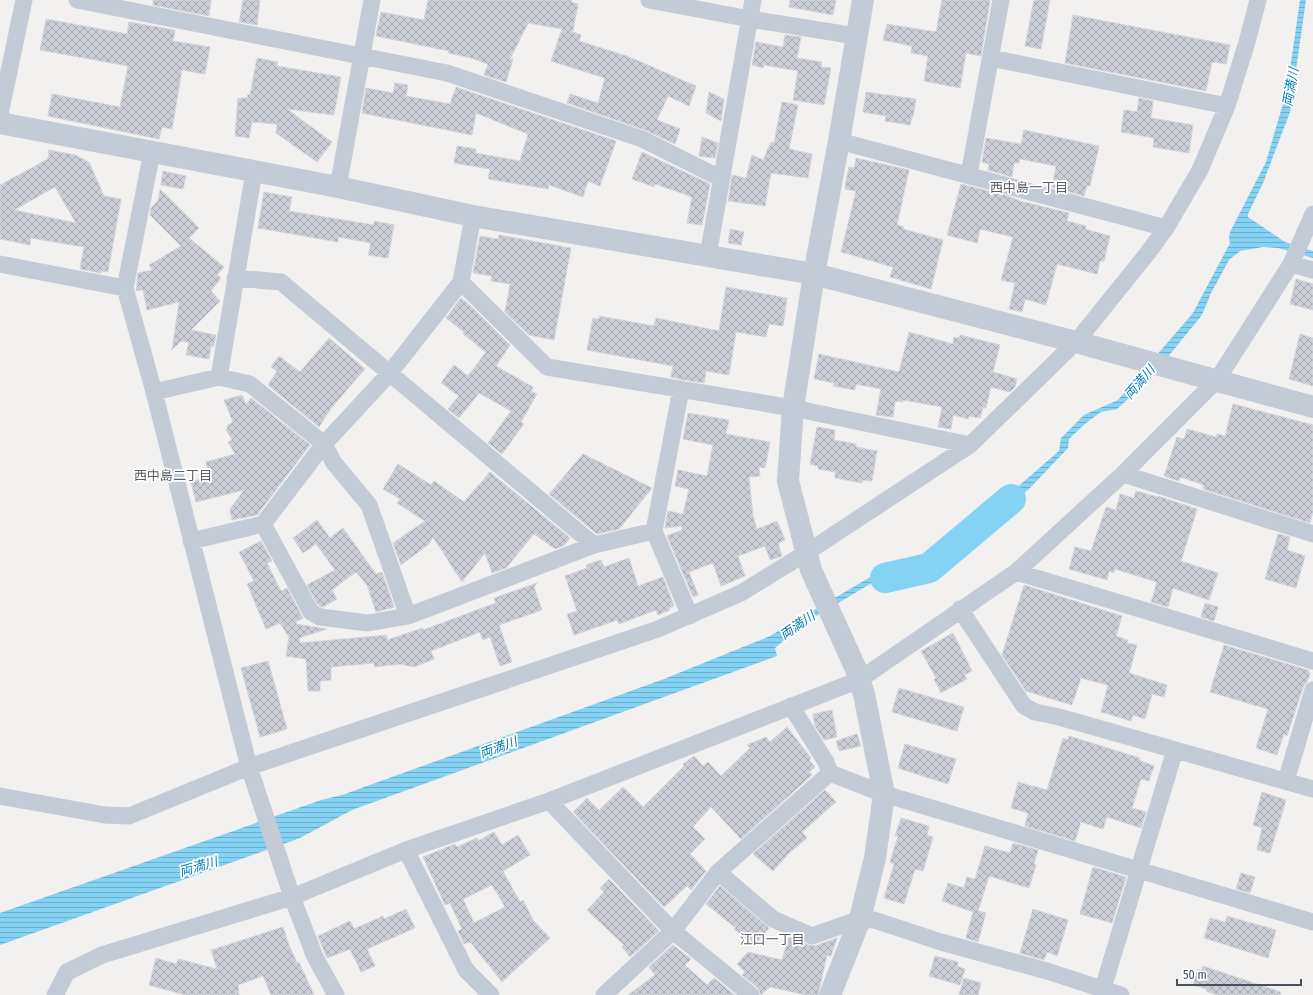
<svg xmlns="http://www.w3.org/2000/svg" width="1313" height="995" viewBox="0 0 1313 995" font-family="'Fira Sans Condensed','Noto Sans JP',sans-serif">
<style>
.water{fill:url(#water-rules)}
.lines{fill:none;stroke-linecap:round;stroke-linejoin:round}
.river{stroke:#84d3f4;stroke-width:30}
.building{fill:url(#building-cross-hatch);stroke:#d3d5dc;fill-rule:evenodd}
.minor{stroke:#c2cbd6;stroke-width:17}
.tertiary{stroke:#c2cbd6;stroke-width:22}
.labels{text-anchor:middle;stroke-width:3.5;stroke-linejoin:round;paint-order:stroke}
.water-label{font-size:13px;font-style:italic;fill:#017cb0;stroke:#fff}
.neighbourhood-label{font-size:13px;fill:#5c5f66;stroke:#fff}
</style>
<defs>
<pattern id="water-rules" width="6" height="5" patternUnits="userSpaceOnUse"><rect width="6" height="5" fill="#84d3f4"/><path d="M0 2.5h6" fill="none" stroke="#6eaec9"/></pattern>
<pattern id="building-cross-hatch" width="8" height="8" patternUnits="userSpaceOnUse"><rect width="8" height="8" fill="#cbced6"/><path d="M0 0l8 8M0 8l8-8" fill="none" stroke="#a7aab1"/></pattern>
</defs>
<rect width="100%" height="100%" fill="#f3f0f0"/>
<!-- water -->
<path class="water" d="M1300,0H1306L1290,112L1263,183L1248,214V217L1285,242L1313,251V258L1278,248L1263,247L1240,251L1229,260L1211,293L1202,315L1149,380L1117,409L1101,412L1086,423L1069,439L1068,448L1030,488L995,518L961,537L922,572L870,584L803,624L775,648L777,656L352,810L300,838L0,945V913L321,800L342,795L664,679L770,636L872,576L913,565L958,529L992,509L1059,451L1061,438L1084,415L1118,400L1193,313L1230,243L1229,238L1230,232L1266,162L1287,90Z"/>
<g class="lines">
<!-- river -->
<path class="river" d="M885,578L929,568L1011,499"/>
</g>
<!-- building -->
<path class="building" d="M153,0H211L209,16L153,5Z
M243,0H260L257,25L239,22Z
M428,0H572L571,2L578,4L573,31H571L581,35L579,41L627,56L696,86L689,106L668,96L657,120L680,129L675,144L645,130L567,103L570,94L598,103L605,78L551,61L562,29L528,23L510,59H513L506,82L484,75L488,64L471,58L448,53L449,51L376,36L381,12L424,20Z
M790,0H836L833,15L789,7Z
M942,0H990L981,56L966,53L960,88L924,81L928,56L911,53L912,46L883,40L887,24L936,32Z
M1034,0H1050L1041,49L1025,46Z
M1073,15L1230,45L1226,64L1212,62L1206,91L1065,63Z
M46,19L127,34L129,22L175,30L173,41L210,47L205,74L182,70L172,129L162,127L159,139L48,116L52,94L120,107L128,66L40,50Z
M785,35L801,37L797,58L822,62L821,67L831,68L824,105L793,100L798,71L764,65L763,68L752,65L756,42L783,47Z
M257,58L278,62L277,66L341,77L334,115L287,109L332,142L317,162L276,133L277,124L252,122L249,138L235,136L238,98H247L248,94L250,95Z
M395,83L408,85L406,96L450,104L456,87L616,141L600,186L588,181L583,197L549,185L548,189L488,179L490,169L454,163L457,146L476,149V153L520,161L528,134L476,113L472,135L362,113L366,88L393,93Z
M709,92L724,99L721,121L706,113Z
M866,92L916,99L913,117H912L910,125L885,121L886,116L863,112Z
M1139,98L1153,101L1151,118L1193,125L1189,153L1153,147L1154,138L1121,132L1124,110L1137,112Z
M782,102L798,105L789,149L812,154L808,178L771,173L765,206L728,201L732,175L746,178L752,155L763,160L771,142L774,143Z
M1024,130L1099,146L1090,186L1087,185L1084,196L1052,187L1056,166L1020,159L1019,163H1014L1012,177L988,170L989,164L982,162L986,138L1021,144Z
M702,137L718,143L715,158L699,156Z
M49,150L75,155L89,162L104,196L121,199L108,272L102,271L101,273L80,269L84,247L31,238L30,245L0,239V185L48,159ZM55,187L76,223L14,210Z
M642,152L710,184L702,225L687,223L692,197L655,184L654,187L632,179Z
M856,158L909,170L897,225L904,227L903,229L943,240L931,289L890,277L893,267L841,252L856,191L845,189L846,181L849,167L854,168Z
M163,171L186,176L183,189L161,185Z
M961,184L1008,196L1020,201L1069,213L1067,221L1086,226L1085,229L1110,236L1104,261H1100L1097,274L1057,264L1046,305L1025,299L1022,312L1009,309L1015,283L1001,280L1013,237L980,229L977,243L947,235Z
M160,189L199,228L189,238L224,267L217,275L221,278L211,291L220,301L191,330L216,335L214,346H211L209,359L186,355L189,342L181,341L172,350L179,302L147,310L143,290L136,291L138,273L152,270L149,265L181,246L150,215L151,208L158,201Z
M264,192L292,197L289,211L374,225V221L394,225L388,258L368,255L371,243L338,237V242L258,228Z
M730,229L744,232L741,245L728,243Z
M499,235L571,248L554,340L529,335L505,312L510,284L491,281L492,276L473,273L480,236L498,239Z
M1296,279L1313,284V310L1290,304Z
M726,287L787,298L783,326L769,324L766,337L736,332L729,375L706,371L704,383L684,380L671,377L673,366L587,350L593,318L599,319V316L654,326L656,318L719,331Z
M461,298L472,307L510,345L496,366L533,387L531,391L537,394L521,422L524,424L502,454L488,443L511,411L479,393L459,418L448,409L459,396L441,383L454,365L468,376L486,352L463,334L464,332L446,318Z
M909,332L953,344L954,337L959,338L960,335L1000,345L993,372L1017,379L1015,387L1010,392L991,387L986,408L983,407L980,418L969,416L968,419L953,415L951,429L938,427L942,407L903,400V402L895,401L893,417L876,415L881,389L856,384L855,390L833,386L834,383L814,379L819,354L899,372Z
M1300,334L1313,338V386L1289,379Z
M329,338L365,369L331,408L319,427L268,385L277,371L271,367L279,356L300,372Z
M242,395L246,405L251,398L310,445L257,515L232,520L230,509L244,490L196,502L191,482L210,476L206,462L235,454L228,442L232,440L226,429L228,428L227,426L233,422L224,400Z
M1233,404L1313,425V512L1310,523L1203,489L1204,485L1180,477L1179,481L1164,476L1177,437L1184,439L1187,429L1216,437L1217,434L1225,436Z
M688,413L729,420L726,434L770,442L765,468L759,467L760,476L749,477L753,516L757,529L777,521L785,540L778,543L782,556L770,560L765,546L738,556L745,576L721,586L713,563L689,572L698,595L693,597L667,536L682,530L681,526L665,528L668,511L683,514L689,489L675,486L678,470L707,476L713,445L683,439Z
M817,427L835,430L834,440L856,444V447L877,451L872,481L863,480L862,483L835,478V472L818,469V466L810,464Z
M583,454L652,488L619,529L597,534L549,494Z
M398,464L431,485L434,481L464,502L490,472L570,538L565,545L555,549L534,534L506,568L492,573L485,553L462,582L433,537L429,544L401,565L393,543L425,521L397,503L400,499L383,489Z
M1136,491L1158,497V496L1197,509L1181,561L1218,573L1209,600L1173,588L1168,607L1151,602L1157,582L1115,569L1114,573L1109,571L1107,580L1069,569L1075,547L1091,551L1106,507L1116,510L1120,494L1134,498Z
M317,520L330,538L343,528L376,574L382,572L394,607L376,612L367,585L356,572L332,590L337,599L323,607L318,605L307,585L335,570L316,544L303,553L293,538Z
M1278,534L1290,537L1287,550L1305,556L1296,588L1265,579Z
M261,541L272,561L267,563L281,591L287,588L303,618L296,622V624L327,629L299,638L300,643L387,635V640L423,628V630L496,603L494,598L537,583L534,587L542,610L499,625L512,662L500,666L490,637L483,640L480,632L431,651L434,659L414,667L400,664L375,667L374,663L331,667V680L320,681V691H308L306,659L286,656L289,637L280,623L266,629L247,584L254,581L239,552Z
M629,558L638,586L663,577L674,606L669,608L670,610L658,615L656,610L619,624L617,620L574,635L567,614L577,611L565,576L587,568L586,565L601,560L604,567Z
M1024,585L1122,616L1116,636L1128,640L1127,643L1137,645L1129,673L1167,685L1164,697L1152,694L1145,719L1133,715L1131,721L1101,712L1108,685L1081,678L1072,705L1026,691L1002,655Z
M1205,603L1218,607L1214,621L1201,617Z
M953,633L972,671L964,675L967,679L941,693L934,679L936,678L921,651Z
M1224,645L1308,670L1310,674L1307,682L1303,687L1287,736L1284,734L1277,755L1256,748L1268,709L1210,692Z
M268,661L287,729L260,737L241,668Z
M899,688L964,707L957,731L892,712Z
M832,710L837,737L824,740L815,726L813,714Z
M787,727L811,758L809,760L815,767L809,772L812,775L741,839L711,807L693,827L705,839L690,854L706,871L691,890L687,886L664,907L573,812L587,798L599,810L623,787L643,807L684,766L683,764L694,756L703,766L708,762L721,776L750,748L747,745L766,737L770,742Z
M857,734L861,746L839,751L836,741Z
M1069,736L1140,758L1139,760L1154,766L1149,781L1141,779L1132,808L1146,812L1141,828L1107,817L1103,829L1081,822L1075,841L1025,826L1028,813L1011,808L1018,782L1047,790L1063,738L1068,740Z
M905,744L956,759L948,784L898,768Z
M825,790L836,802L802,832L807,838L789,853L773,871L753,854Z
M1262,792L1286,800L1270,853L1257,850L1262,828L1253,825Z
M901,818L929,826L927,835L933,837L923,871L915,869L904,904L884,898L894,864L890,862L898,836H895Z
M494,832L502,845L518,835L530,855L503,871L520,902L523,900L533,920L550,938L502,982L472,944L469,942L464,944L458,931L462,929L450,903L445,905L423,857L455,844L457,847L477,838L478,841ZM492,885L505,907L474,923L463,899Z
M1013,843L1038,850L1034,864L1036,865L1029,888L989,876L978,911L986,913L978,942L966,938L973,912L942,901L948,883L964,888L967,877L975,879L985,846L1010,853Z
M1093,867L1126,877L1112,923L1080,914Z
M1241,873L1255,877L1250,893L1236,889Z
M609,879L659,931L630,957L622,947L624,945L587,910L604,892L600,888Z
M720,886L769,928L754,946L734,929L736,928L706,904Z
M406,909L415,928L367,949L375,966L361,972L350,949L327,958L318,936L350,921L354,929L383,916L384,919Z
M1033,909L1068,920L1057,956L1047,952L1044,960L1020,953Z
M1227,916L1276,930L1268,958L1204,938L1210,918L1225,922Z
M283,927L289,945L297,963L299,962L314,995H271L263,976L238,985L239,995H185L149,985L156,958L176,964L178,959L217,969L211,950Z
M789,937L808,945L815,946L837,938L831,956L827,955L818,995H806L770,987L761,995L758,988L742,975L745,972L737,964L748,952L782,960Z
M673,945L691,959L685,965L707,985L714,978L735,995H628L655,975L649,967Z
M935,956L958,962L957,966L965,969L960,985L929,976Z
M1203,966L1281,992L1280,995H1217L1206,991L1207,989L1193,985L1198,969L1201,971Z
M964,978L981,983L978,995H959Z"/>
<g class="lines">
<!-- minor -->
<path class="minor" d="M77,0L447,73L642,139L720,178
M649,0L750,19L856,36
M991,58L1227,106
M0,114L24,0
M839,141L1166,228
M152,152L125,288L154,392L249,767L292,897L315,957L336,995
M969,175L1001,0
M338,187L372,0
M708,256L753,0
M0,264L125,288
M1291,264L1313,270
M235,278L281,282L594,545
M461,282L547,367L793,408L970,445
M219,377L254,172
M681,389L654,531L690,616
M154,392L219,377L250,384L324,444L334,463L369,505L408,616
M1123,474L1313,534
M263,524L311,612L320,617L368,623L408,616L594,545L654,531
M191,541L263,524L324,444L389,374L461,282L473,216
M1016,572L1313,661
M960,609L1024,706L1035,712L1059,717L1313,789
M791,706L826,762L830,773
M1286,781L1313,690
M0,796L105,815L129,816L249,767L658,629L741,593L806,553L970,445L1076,342L1147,254L1166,228L1200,170L1227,106L1247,42L1258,0
M549,801L673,931L751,995
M406,850L466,970L491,995
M718,872L773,919L812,936L860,919L874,920L941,942L1047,971L1121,995
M55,995L67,972L102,955L292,897L406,850L549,801L859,680L1016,572L1123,474L1217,380L1291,264L1313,214
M604,995L673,931L718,872L830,773L884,794L1313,922
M1101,995L1175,750"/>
<!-- tertiary -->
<path class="tertiary" d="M0,123L338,187L473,216L814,274L1076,342L1313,407
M830,995L860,919L875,858L884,794L864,694L855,667L811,570L788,481L793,408L814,274L839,141L863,0"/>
</g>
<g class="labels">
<!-- water labels -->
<g class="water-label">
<text transform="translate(1290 87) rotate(-80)" y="5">両満川</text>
<text transform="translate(1139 382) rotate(-49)" y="5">両満川</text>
<text transform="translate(797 625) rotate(-35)" y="5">両満川</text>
<text transform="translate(498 747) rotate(-20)" y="5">両満川</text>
<text transform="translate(198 866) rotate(-16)" y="5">両満川</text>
</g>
<!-- neighbourhood labels -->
<g class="neighbourhood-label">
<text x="1029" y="192">西中島一丁目</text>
<text x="173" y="480">西中島二丁目</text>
<text x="772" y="944">江口一丁目</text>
</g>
</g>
<!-- scale -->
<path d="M1177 979v6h124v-6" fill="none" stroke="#46515f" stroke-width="2"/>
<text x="1183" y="979" font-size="12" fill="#46515f" stroke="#ffffff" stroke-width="3" paint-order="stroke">50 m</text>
</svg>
